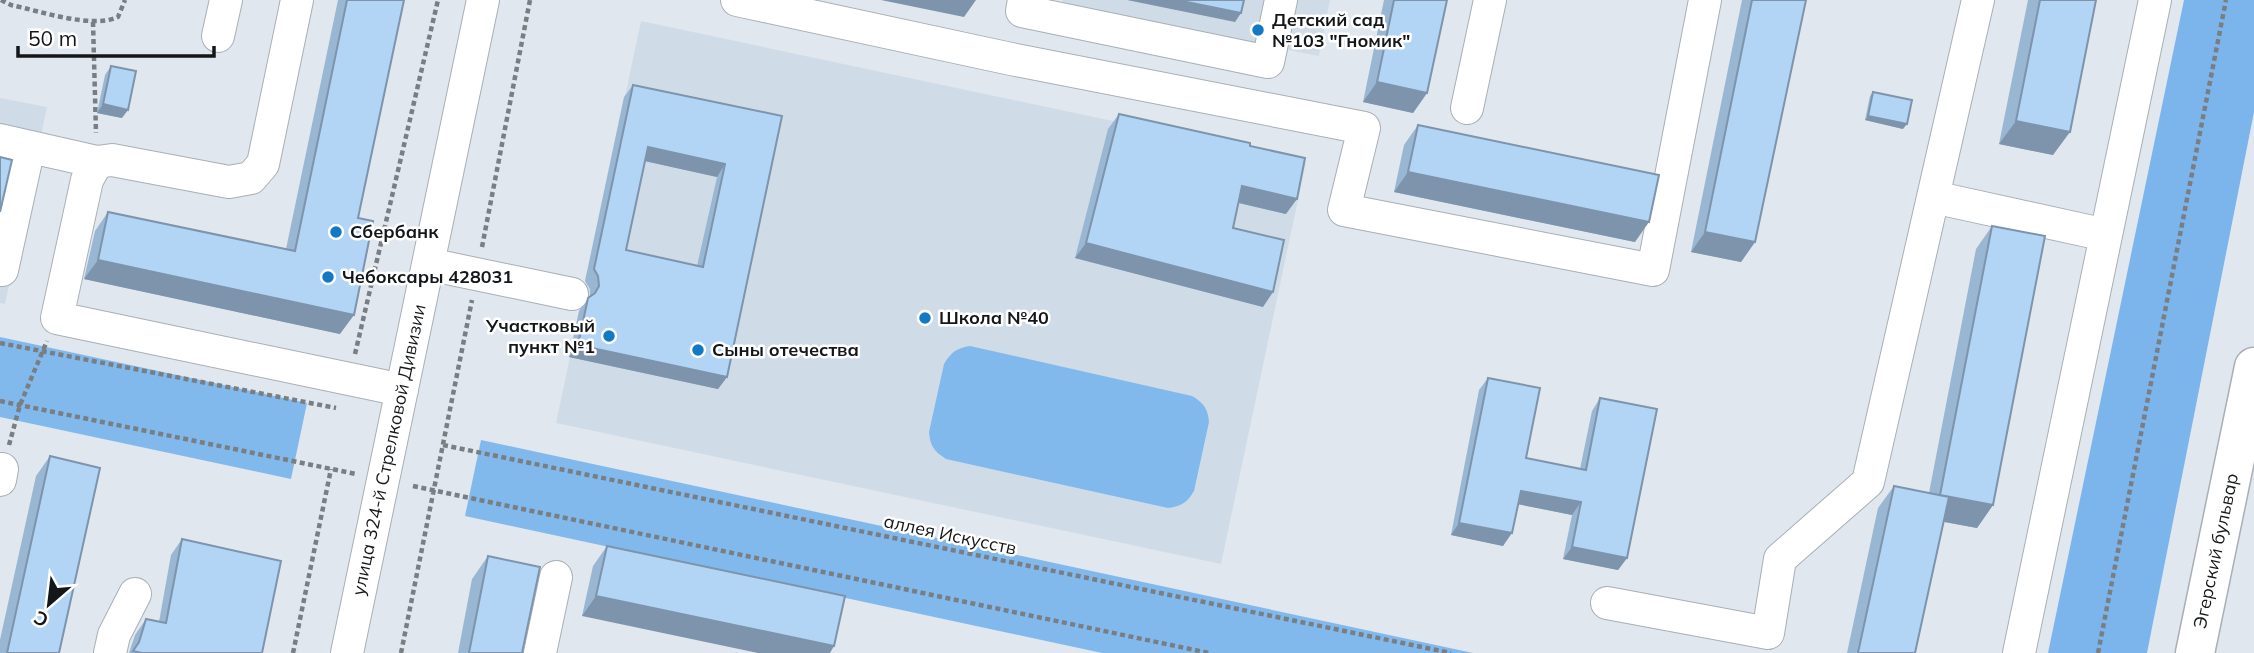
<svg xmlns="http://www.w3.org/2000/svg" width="2254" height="653" viewBox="0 0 2254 653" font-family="Mulish,sans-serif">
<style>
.built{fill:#cfdce8}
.green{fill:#82b9ed}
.forest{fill:#7cb5eb}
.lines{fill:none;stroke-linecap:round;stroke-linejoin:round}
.minor-casing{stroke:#a8afb5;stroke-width:34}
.major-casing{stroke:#a8afb5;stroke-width:41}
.path{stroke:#797e83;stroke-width:4.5;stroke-dasharray:5 3.5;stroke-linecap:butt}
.minor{stroke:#fff;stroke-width:32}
.major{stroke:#fff;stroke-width:38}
.wall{fill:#99b6d3;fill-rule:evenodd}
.shaded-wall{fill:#7d94ac}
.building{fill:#b2d4f5;stroke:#7d94ac;stroke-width:2;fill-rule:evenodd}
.poi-dot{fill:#1379c4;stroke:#fff;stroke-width:2.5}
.labels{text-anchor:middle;stroke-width:5;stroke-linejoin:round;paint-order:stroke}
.poi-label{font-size:18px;font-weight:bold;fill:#141719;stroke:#fff;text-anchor:start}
.street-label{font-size:18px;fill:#141719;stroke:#fff}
</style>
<rect width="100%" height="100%" fill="#e0e7ee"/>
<!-- built -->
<path class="built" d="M1062,0H1330L1319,56L1063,5Z
M641,21L1306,162L1221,564L556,423Z
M0,98L47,107L5,304L0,303Z"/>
<!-- green -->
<path class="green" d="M0,337L307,403L291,479L0,417Z
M970,346L1192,396C1204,403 1208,409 1209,422L1194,491C1187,503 1181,506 1168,508L946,459C934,451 930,446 929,432L944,364C951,352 957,348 970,346Z
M481,440L1473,653H1102L465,516Z"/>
<!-- forest -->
<path class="forest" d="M2184,0H2254V112L2147,653H2048Z"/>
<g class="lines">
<defs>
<path id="minor" d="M737,0L1011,59L1364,128L1344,210L1653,270L1705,0
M1024,0L1022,11L1268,62L1281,0
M218,36L226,0
M1467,108L1490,0
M0,140L97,162L112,160L229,182L251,178L263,164L297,0
M97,162L87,180L57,318L402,390
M1933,197L2106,235
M428,264L572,294
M0,270H2L29,147
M0,480L2,469
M1607,603L1768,633L1780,559L1868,482L1978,0
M110,653L114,635L135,594
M347,653L483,0
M540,653L556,577
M2019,653L2155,0"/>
<path id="major" d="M2195,653L2254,367"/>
</defs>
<!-- minor casing -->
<use href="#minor" class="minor-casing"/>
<!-- major casing -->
<use href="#major" class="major-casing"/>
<!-- path -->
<path class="path" d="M1,0L11,5C40,11 91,29 118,17L125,0
M93,22L96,133
M482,247L530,0
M0,343L336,408
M355,354L438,0
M0,401L356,474
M9,445L20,405L47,341
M443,445L1451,653
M413,486L1209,653
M293,653L331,469
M401,653L472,300
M2098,653L2226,0"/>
<!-- minor -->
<use href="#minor" class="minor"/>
<!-- major -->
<use href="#major" class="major"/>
</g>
<!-- wall -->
<path class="wall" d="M338,0H404L358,218L340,334L84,279L95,231L108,212L286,249Z
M1384,0H1447L1427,93L1413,113L1363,102Z
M1742,0H1806L1755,242L1741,262L1691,252Z
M2028,0H2096L2053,155L1999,144Z
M111,66L122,118L97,113L105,75Z
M633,85L782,116L727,377L718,389L569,357L579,311L590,297V289L585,281L624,97ZM645,161L717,177L697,266L626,250Z
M1873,92L1903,129L1865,120L1870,96Z
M1119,114L1250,146L1286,214L1238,203L1233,228L1263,307L1075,258L1108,129Z
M1418,125L1635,242L1394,192L1404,145Z
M1992,226L1993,505L1977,528L1944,522L1915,653H1847L1878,508L1894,486L1929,493L1976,249Z
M1488,378L1526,458L1580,469L1592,411L1600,398L1627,558L1618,570L1563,559L1572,515L1518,504L1503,546L1451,535L1479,390Z
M50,456L59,653H0V640L36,476Z
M182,539L262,653H129L135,635L146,619L159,622L171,555Z
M607,546L845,596L582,616L593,566Z
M488,556L522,653H458L472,579Z"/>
<!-- shaded-wall -->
<path class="shaded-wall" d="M881,0H976L964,17Z
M1127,0H1177L1241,13L1235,22Z
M1377,82L1427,93L1413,113L1363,102Z
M103,104L128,110L122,118L97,113Z
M1868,116L1907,124L1903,129L1865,120Z
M2016,121L2070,132L2053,155L1999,144Z
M648,147L725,164L717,177L640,160Z
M1408,172L1649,222L1635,242L1394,192Z
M1242,186L1297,199L1286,214L1231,201Z
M1705,232L1755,242L1741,262L1691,252Z
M1086,243L1273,292L1263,307L1075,258Z
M98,260L354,315L340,334L84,279Z
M578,345L727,377L718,389L569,357Z
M1521,491L1581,502L1572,515L1512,503Z
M1940,495L1993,505L1977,528L1924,518Z
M1459,523L1512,533L1503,546L1451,535Z
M1572,547L1627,558L1618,570L1563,559Z
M596,596L834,646L830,653H758L582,616Z"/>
<!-- building -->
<path class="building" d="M347,0H404L358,218L373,221L354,315L98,260L108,212L295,251Z
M1177,0H1244L1241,13Z
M1394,0H1447L1427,93L1377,82Z
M1752,0H1806L1755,242L1705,232Z
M2040,0H2096L2070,132L2016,121Z
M111,66L136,71L128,110L103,104Z
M633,85L782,116L727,377L578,345L588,298L595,293L599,286L598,276L594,269ZM648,147L725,164L703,267L626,250Z
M1873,92L1912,100L1907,124L1868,116Z
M1119,114L1250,143V146L1305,158L1297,199L1242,186L1233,228L1284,240L1273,292L1086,243Z
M1418,125L1659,175L1649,222L1408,172Z
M0,157L12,160L0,212Z
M1992,226L2045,236L1993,505L1940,495Z
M1488,378L1540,388L1526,458L1586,470L1600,398L1657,409L1627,558L1572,547L1581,502L1521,491L1512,533L1459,523Z
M50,456L100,468L59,653H7Z
M1894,486L1949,497L1915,653H1858Z
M182,539L281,561L262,653H142L133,651L139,642L146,619L166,623Z
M607,546L845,596L834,646L596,596Z
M488,556L540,567L522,653H469Z"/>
<!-- markers -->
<g class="poi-dot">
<circle cx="1258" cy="30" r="7"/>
<circle cx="336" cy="232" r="7"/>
<circle cx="328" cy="277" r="7"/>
<circle cx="925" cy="318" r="7"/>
<circle cx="609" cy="336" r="7"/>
<circle cx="698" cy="350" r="7"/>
</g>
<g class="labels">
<!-- poi labels -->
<g class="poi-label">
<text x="1272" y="26">Детский сад<tspan x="1272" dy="21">№103 "Гномик"</tspan></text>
<text x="350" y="238">Сбербанк</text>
<text x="342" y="283">Чебоксары 428031</text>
<text x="939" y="324">Школа №40</text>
<text x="595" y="332" text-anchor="end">Участковый<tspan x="595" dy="21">пункт №1</tspan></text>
<text x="712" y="356">Сыны отечества</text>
</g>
<!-- street labels -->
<g class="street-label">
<text transform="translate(389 450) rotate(-78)" y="6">улица 324-й Стрелковой Дивизии</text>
<text transform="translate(950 535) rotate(12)" y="6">аллея Искусств</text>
<text transform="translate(2216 551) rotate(-78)" y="6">Эгерский бульвар</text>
</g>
</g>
<!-- north arrow -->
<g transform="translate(49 604) rotate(208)" stroke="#ffffff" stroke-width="5" paint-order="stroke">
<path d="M0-5L12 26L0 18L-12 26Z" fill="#141719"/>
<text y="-10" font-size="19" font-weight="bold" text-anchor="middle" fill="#141719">С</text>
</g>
<!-- scale -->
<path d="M18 46v10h196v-10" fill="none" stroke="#141719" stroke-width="3.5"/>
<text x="28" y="46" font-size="21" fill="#141719" stroke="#ffffff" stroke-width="5" paint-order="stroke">50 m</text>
</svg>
